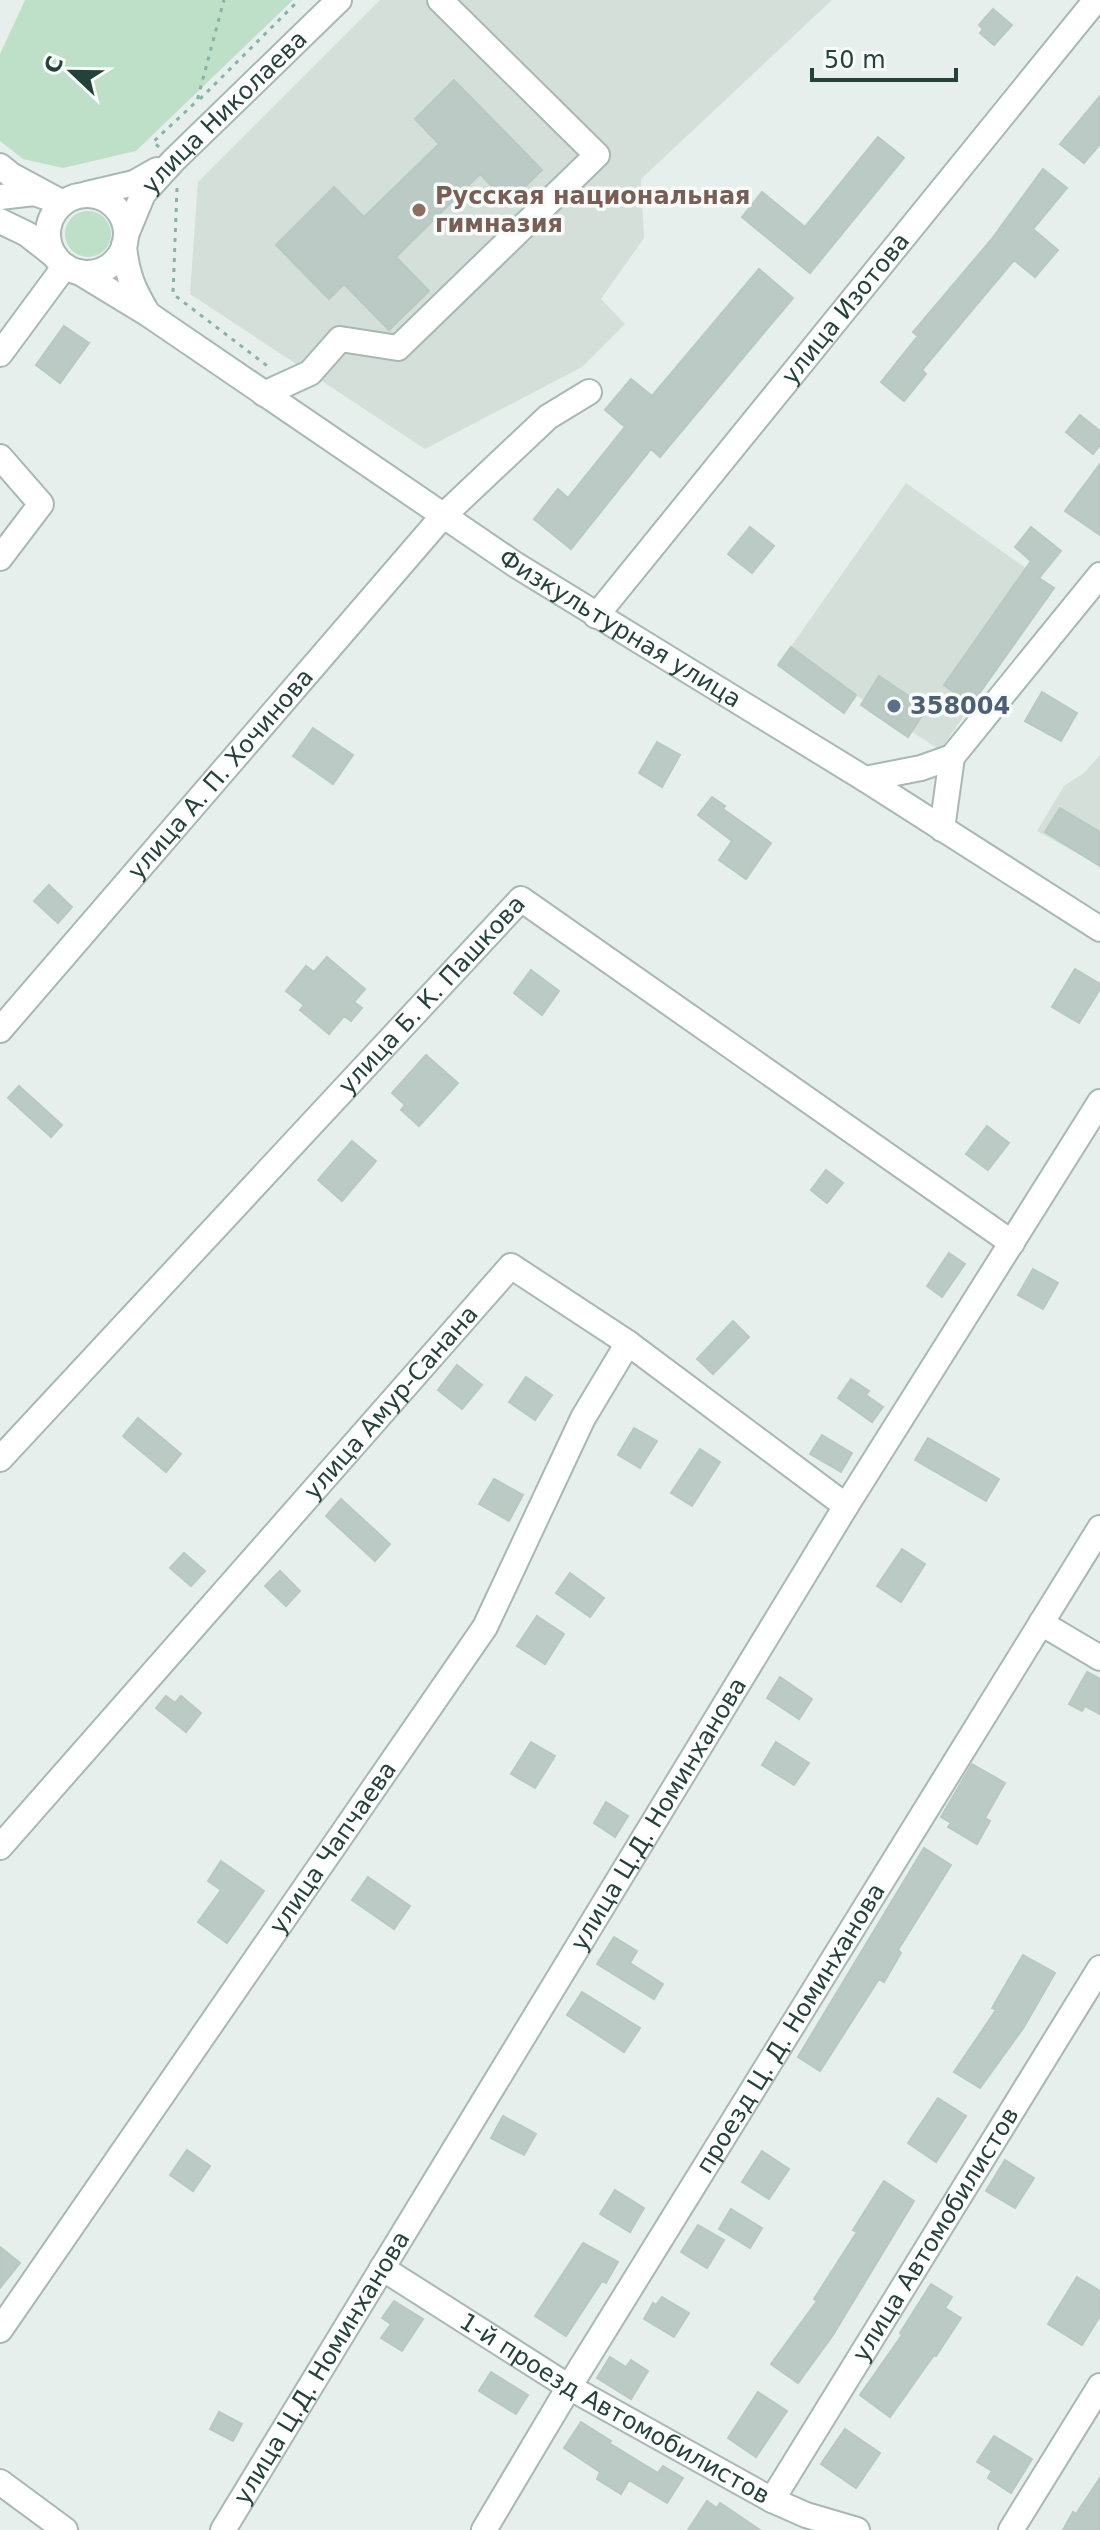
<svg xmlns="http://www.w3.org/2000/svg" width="1100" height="2530" viewBox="0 0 1100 2530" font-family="'DejaVu Sans',sans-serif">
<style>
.built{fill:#d4dfda}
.green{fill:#bfe0c8}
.building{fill:#bbcac4;stroke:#b8c9c2;stroke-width:2}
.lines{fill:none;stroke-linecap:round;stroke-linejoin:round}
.minor-casing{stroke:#a8b8b2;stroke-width:28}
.path{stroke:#86b3a5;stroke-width:3;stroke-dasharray:4 6;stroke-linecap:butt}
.minor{stroke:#fff;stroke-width:24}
.education-dot{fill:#8d6e63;stroke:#f7fbf9;stroke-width:3}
.service-dot{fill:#5c6f8a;stroke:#f7fbf9;stroke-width:3}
.labels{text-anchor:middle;stroke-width:7;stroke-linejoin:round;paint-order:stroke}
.street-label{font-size:24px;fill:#24423a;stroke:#f7fbf9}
.education-label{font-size:24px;font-weight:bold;fill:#785e54;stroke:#f7fbf9;text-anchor:start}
.service-label{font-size:24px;font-weight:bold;fill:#4e5e75;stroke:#f7fbf9;text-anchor:start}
</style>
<rect width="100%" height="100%" fill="#e6efeb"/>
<!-- built -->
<path class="built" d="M380,0H832L641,179L644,238L601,299L625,324L582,367L425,449L190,294L198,182Z
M906,483L1054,588L940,750L857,696L844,713L778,665Z
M1100,755V866L1037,831L1064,786L1085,772Z"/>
<!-- green -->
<path class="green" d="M25,0H293L136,151L63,168L23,159L0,141V54Z
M65 234a23 23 0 1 1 46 0a23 23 0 1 1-46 0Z"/>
<!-- building -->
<path class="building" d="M993,9L1012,25L994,45L980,33L983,29L979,25Z
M454,80L542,170L508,203L480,174L396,257L429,291L389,330L344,284L329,299L276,245L334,187L364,217L439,144L415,119Z
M1100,96V144L1084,163L1060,144Z
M878,137L904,158L810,273L742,217L762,192L805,227Z
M1043,169L1067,188L1033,229L1058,250L1035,277L1014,260L922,370L926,374L904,401L881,382L918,336L913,332L991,240Z
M759,269L793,298L660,457L651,449L571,549L534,519L558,489L568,498L625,427L605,410L631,379L652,396Z
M64,326L89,343L60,383L36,365Z
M1080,415L1100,431V445L1093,454L1066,432Z
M1100,464V535L1065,511Z
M750,527L774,546L752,573L728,554Z
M1031,527L1061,551L1039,578L1054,588L971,705L944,685L1031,561L1015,547Z
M791,647L856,695L844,713L778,665Z
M879,676L927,708L908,737L861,705Z
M1042,692L1077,713L1061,741L1025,721Z
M313,728L353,755L333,784L293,756Z
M657,742L680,755L662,787L639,773Z
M712,797L725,806L723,809L771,843L746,879L719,860L732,841L698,815Z
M1060,808L1100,832V866L1045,832Z
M49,885L72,907L58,923L34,901Z
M327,957L365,989L354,1002L362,1008L351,1021L344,1016L329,1034L300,1010L304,1005L286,991L306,966L314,972Z
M1075,969L1100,984V989L1079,1023L1052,1007Z
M531,970L559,991L542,1015L514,993Z
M426,1055L458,1083L419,1126L401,1110L405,1105L392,1093Z
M19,1086L62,1125L51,1137L8,1098Z
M987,1126L1009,1143L988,1170L966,1154Z
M352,1141L376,1161L342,1201L318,1180Z
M826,1170L843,1183L827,1203L811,1190Z
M949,1253L965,1264L942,1297L927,1286Z
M1033,1269L1058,1283L1043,1309L1018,1295Z
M733,1321L749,1337L713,1374L697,1359Z
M457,1365L482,1385L462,1409L438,1390Z
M526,1377L552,1395L535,1420L509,1402Z
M851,1379L869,1391L866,1395L883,1407L872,1422L838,1398Z
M138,1418L181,1454L166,1472L123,1436Z
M634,1428L657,1441L640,1468L618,1455Z
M822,1435L852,1453L841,1472L810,1454Z
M928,1438L999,1479L986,1501L915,1460Z
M700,1449L720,1462L692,1506L671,1493Z
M494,1479L523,1495L509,1521L479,1504Z
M341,1499L390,1544L375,1561L326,1516Z
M902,1549L925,1564L901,1602L877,1586Z
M184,1553L205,1571L191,1586L170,1568Z
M280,1571L300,1591L286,1606L265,1586Z
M570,1573L604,1598L590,1617L556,1593Z
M537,1616L564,1634L545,1664L517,1646Z
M1087,1672L1100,1679V1714L1085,1706L1082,1711L1069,1704Z
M780,1677L812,1699L799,1719L767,1698Z
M166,1696L175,1703L181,1696L201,1713L186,1732L156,1708Z
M531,1742L555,1756L535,1788L511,1774Z
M776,1742L809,1763L794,1785L762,1765Z
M972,1764L1005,1783L985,1818L990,1821L977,1844L948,1827L951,1823L941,1817Z
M606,1802L628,1816L615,1837L594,1823Z
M924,1848L951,1865L898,1950L901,1953L884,1982L879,1979L820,2071L798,2057Z
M221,1861L264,1891L227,1943L198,1922L221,1890L208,1881Z
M368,1877L410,1906L394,1929L352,1900Z
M614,1937L637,1951L630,1963L663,1984L654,1999L597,1964Z
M1023,1955L1055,1973L1024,2027L980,2088L954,2072L996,2010L992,2008Z
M582,1992L640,2028L624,2052L567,2015Z
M938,2098L966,2116L936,2162L908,2143Z
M503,2116L536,2134L524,2155L491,2138Z
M187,2150L210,2166L193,2191L170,2175Z
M762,2151L789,2169L769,2199L742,2182Z
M1005,2160L1034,2178L1015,2208L986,2191Z
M884,2181L914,2201L833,2335L798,2383L771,2364L817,2301L814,2299L857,2232L853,2230Z
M615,2190L644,2208L630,2232L600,2214Z
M731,2209L762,2228L750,2248L719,2229Z
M698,2225L724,2240L707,2268L681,2252Z
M583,2243L618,2262L606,2283L602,2281L566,2336L535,2316Z
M0,2247L20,2263L0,2288Z
M1077,2277L1100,2291V2316L1082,2345L1048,2324Z
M931,2284L952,2297L945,2308L961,2318L936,2356L934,2355L890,2417L860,2395L902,2335L900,2333Z
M662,2297L689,2313L674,2337L644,2319L653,2303L656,2305Z
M394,2301L423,2319L402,2351L381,2338L391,2324L382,2318Z
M610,2357L626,2367L631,2360L648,2371L631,2399L597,2378Z
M491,2372L528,2395L516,2414L479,2391Z
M758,2392L787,2411L756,2457L728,2438Z
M219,2412L242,2424L233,2441L210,2429Z
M581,2422L611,2441L609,2443L658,2473L663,2466L683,2478L667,2503L629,2480L621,2494L597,2479L600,2472L564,2448Z
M845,2429L880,2453L856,2488L821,2464Z
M994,2436L1032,2459L1011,2493L988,2478L992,2471L977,2462Z
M1100,2478V2530H1063L1073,2512L1076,2514Z
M707,2501L717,2508L720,2503L760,2530H688Z"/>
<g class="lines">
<defs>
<g id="minor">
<path d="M0,166L11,175L63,203"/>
<path d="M87,194L134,183L157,170"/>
<circle cx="87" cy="234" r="39"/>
<path d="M0,197L34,193L46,197"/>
<path d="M0,221L27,234L55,256"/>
<path id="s1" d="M126,235L143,194L173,161L339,0"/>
<path d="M124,245C126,272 133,289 147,312"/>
<path id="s2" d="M79,272L148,314L516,565L865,779L1100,929"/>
<path d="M0,354L65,266"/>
<path d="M264,394L310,373L340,339L398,348L597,155L440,0"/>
<path d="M0,457L41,504L0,558"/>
<path id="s3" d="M596,616L1096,0"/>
<path d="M865,779L921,768L952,757L1100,575"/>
<path d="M942,829L952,757"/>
<path id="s4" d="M0,1030L442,517L548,417L589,392"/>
<path id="s5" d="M0,1459L521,899L1012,1243"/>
<path d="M1041,1623L1100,1658"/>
<path id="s6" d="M0,1847L511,1266L628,1343L846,1506"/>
<path id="s7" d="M382,2268L569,2387L772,2500L806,2515L857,2530"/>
<path id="s8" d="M0,2330L485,1627L583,1418L628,1343"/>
<path d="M0,2482L65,2530"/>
<path id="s9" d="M772,2500L1100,1968"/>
<path id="s10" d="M223,2530L846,1506L1100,1102"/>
<path id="s11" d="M484,2530L569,2387L1100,1528"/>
<path d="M1011,2530L1100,2386"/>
</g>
</defs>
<!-- minor casing -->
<use href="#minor" class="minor-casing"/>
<!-- path -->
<path class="path" d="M200,99L299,0
M159,147L153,142L197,101L224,0
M177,188L173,294L270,368"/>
<!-- minor -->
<use href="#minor" class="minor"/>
</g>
<!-- markers -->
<circle class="education-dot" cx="419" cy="210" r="8"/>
<circle class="service-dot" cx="894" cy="706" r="8"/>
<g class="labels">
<!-- street labels -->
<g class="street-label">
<text dy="8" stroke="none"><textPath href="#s1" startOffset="160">улица Николаева</textPath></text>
<text dy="8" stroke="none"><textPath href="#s3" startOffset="396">улица Изотова</textPath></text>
<text dy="8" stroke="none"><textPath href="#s2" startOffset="648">Физкультурная улица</textPath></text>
<text dy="8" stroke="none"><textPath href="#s4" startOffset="338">улица А. П. Хочинова</textPath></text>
<text dy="8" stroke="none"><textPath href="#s5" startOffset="634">улица Б. К. Пашкова</textPath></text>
<text dy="8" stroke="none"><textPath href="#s6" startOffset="592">улица Амур-Санана</textPath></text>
<text dy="8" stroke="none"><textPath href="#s10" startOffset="838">улица Ц.Д. Номинханова</textPath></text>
<text dy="8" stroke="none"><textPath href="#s8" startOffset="586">улица Чапчаева</textPath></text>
<text dy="8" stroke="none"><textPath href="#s11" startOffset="588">проезд Ц. Д. Номинханова</textPath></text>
<text dy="8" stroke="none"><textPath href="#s9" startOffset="312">улица Автомобилистов</textPath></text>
<text dy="8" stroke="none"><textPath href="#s10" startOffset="190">улица Ц.Д. Номинханова</textPath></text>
<text dy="8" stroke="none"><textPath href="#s7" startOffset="272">1-й проезд Автомобилистов</textPath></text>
</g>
<!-- education labels -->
<g class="education-label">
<text x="435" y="204">Русская национальная<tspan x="435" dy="28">гимназия</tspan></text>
</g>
<!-- service labels -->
<g class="service-label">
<text x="910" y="714">358004</text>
</g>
</g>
<!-- north arrow -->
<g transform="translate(72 72) rotate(292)" stroke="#f7fbf9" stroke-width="6" paint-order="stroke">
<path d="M0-6L14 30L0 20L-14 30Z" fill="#24423a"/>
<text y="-12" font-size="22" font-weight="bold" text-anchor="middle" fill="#24423a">С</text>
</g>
<!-- scale -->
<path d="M812 68v12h144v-12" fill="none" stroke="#24423a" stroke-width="4"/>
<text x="824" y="68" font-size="24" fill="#24423a" stroke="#f7fbf9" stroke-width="6" paint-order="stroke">50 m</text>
</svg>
